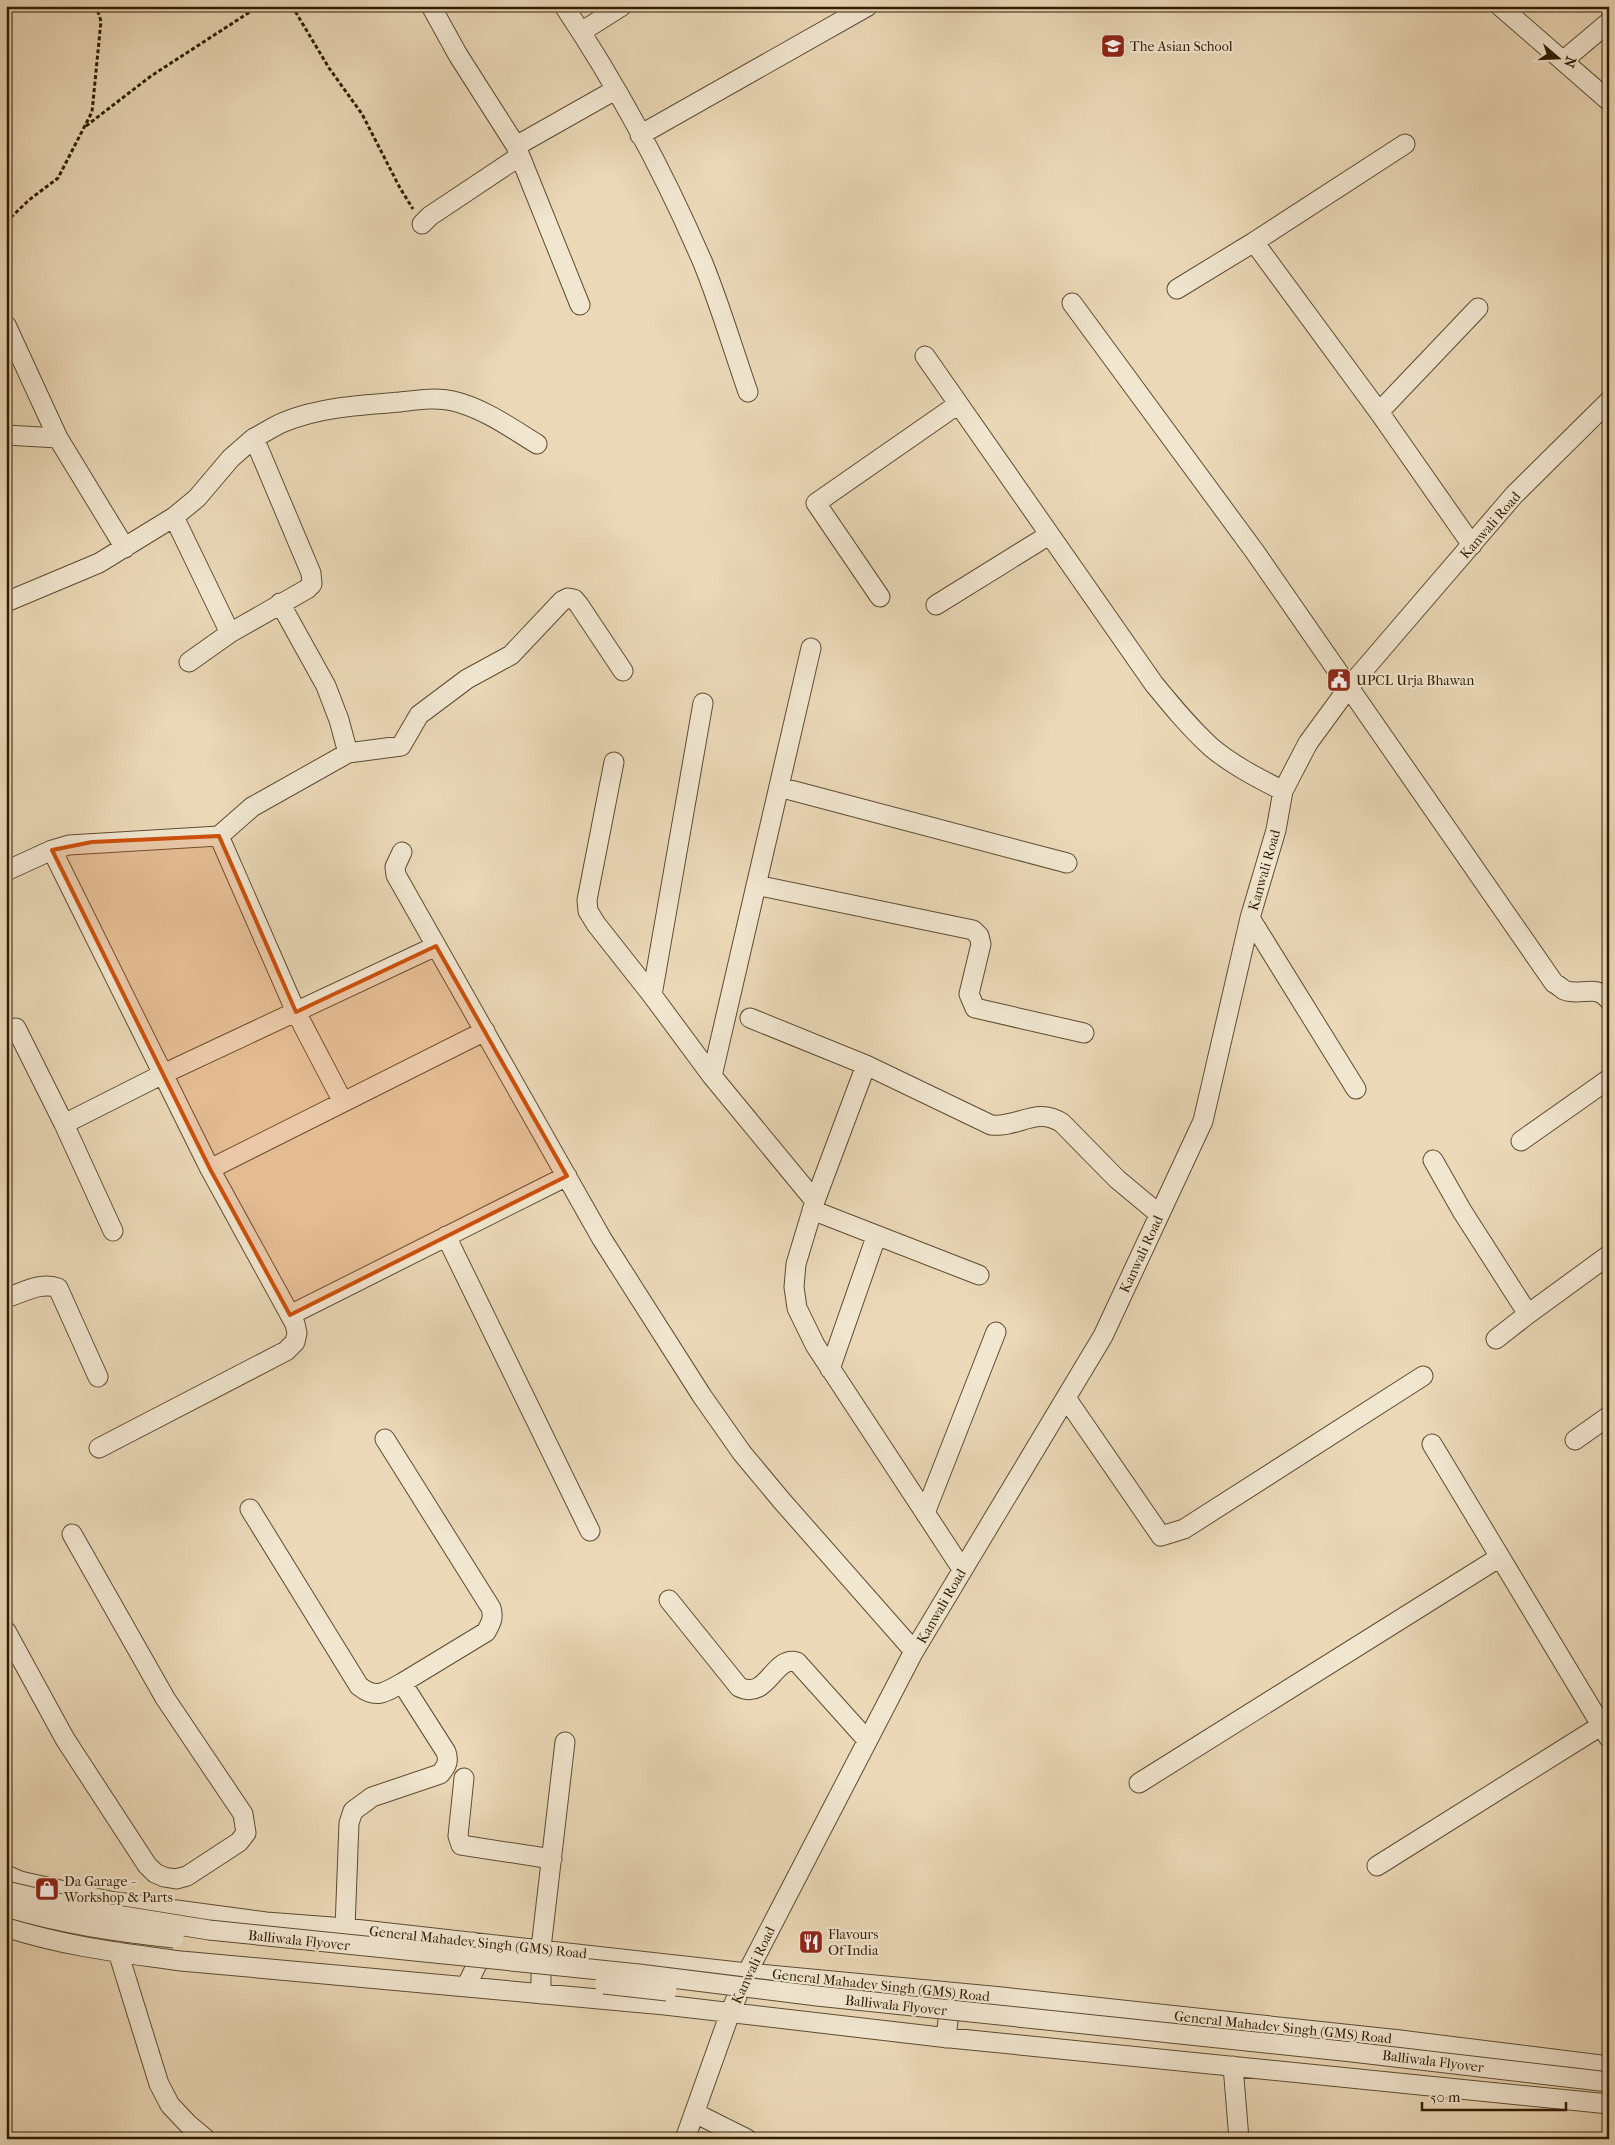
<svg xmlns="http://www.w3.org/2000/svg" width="1615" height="2145" viewBox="0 0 1615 2145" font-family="'IM FELL French Canon',serif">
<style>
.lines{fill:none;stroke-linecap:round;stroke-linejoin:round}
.minor-casing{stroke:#5e4c30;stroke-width:21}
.path{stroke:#301d03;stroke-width:3;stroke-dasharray:4 2.5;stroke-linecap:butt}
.minor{stroke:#f1e6d0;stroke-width:19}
.minor-bridge-casing{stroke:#5e4c30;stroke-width:21;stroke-linecap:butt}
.minor-bridge{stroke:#f1e6d0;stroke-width:19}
.marked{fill:#cc500b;fill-opacity:0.2;stroke:#cc500b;stroke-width:4;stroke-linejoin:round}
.labels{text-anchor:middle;stroke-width:4.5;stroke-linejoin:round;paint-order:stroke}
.poi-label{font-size:14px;fill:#301d03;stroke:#f1e6d0;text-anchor:start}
.street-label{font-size:14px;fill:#301d03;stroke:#f1e6d0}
</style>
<rect width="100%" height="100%" fill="#ead8b7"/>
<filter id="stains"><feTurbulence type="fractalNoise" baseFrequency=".004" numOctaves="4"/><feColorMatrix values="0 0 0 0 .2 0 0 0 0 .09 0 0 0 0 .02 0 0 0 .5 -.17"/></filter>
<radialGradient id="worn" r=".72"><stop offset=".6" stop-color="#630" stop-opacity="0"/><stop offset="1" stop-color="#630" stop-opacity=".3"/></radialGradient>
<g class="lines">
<defs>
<path id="minor" d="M431,6L458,55L516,146
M564,6C617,85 665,175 703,263C720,305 733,349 748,392
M1500,6L1609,101
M581,32L622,6
M1564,60L1609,22
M640,135L868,6
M1405,144L1254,242L1379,412L1472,545
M422,224L430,216L520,156
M1177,289L1254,242
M1072,303L1255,552L1554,983C1558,985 1561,988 1564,990C1580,997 1596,983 1609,1000
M580,305L516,146L615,90
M6,325L58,438L125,548
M925,356L1154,684C1172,706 1190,728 1211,747C1232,765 1258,778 1283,791
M1379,412L1478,308
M6,435L58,438
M254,438C264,433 274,426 284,422C321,407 361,405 400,402C417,400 436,397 453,401C483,408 511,428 537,444
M174,517L230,633
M880,597L816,503L957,405
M6,602L99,563L174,517L197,498L231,458L254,438L311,573L312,584L307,589L230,633L189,662
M936,605L1049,535
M703,703L652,995L712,1076L815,1201
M348,753L401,746L419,715L467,679L511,655L562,601L568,598L574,599L579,605L623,671
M614,762L587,900L588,911L596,924L652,995
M779,787L1067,863
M219,836L296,1012L343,1102
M52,850L210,1169L295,1324L297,1333L295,1342L286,1351L99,1448
M402,852L395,867L396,875L602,1239L702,1396L742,1453L782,1501L914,1651
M6,871L52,850L69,845L219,836L252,807L348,753L339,720L326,686L280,603
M756,885L973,930L979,936L981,944L969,994L975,1008L1084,1033
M1250,918L1356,1089
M750,1018L866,1065L815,1201L796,1264L794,1287L797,1308L815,1345L962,1569
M16,1028L64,1124L163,1074L436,946
M866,1065L991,1125C1019,1128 1036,1106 1062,1123L1117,1179L1159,1214
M712,1076L811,648
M64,1124L113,1231
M1521,1141L1609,1079
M1433,1160L1462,1211L1528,1314L1609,1255
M210,1169L485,1031
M812,1210L979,1275
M446,1236L590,1531
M6,1298C22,1293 42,1281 58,1288L98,1377
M290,1315L567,1176
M1496,1339L1528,1314
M830,1369L876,1237
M1066,1398L1161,1536L1184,1529L1423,1376
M1575,1440L1609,1416
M1432,1444L1609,1738
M250,1509L359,1686C377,1700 385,1692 402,1683
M925,1513L996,1332
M669,1600L739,1687C768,1701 773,1655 797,1662L867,1740
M6,1631L65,1739L147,1865L155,1873L164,1877L176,1879L187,1876L239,1842L246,1833L243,1814L165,1698L72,1534
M464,1778L458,1836L461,1845L552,1859
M1139,1783L1500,1557
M1377,1866L1602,1725
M6,1875L20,1881L109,1901L266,1922L345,1928L747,1973L1002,1997L1400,2040L1609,2066
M6,1927C62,1946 123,1953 181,1961L665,2005L940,2037L1609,2104
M345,1928L349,1823L353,1811L372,1797L440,1774C447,1766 449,1761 446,1752L402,1683L486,1632C491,1623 494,1618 491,1608L385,1439
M118,1952L159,2084L170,2105L188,2124L206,2139
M466,1987L477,1964L473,1942
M541,1994V1948L565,1742
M946,2038L951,1994
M1233,2066L1239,2139
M695,2113L747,2139
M685,2139L730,2013L747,1973L914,1651L1103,1336L1203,1121L1250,918L1276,830L1283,791L1308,743L1349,687L1514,495L1609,401"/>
</defs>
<!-- minor casing -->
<use href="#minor" class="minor-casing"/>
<!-- path -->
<path class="path" d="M292,6L329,68L362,114L400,188L413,209
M86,126L151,76L259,6
M6,222L29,200L58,178L92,112L101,21L96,6"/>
<!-- minor -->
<use href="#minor" class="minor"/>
<defs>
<path id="minor-bridge" d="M6,1891L92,1911L209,1930L639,1974L817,1996L1352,2052L1609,2082
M6,1907C62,1924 117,1932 174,1938
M604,1984L667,1991"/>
</defs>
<!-- minor-bridge casing -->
<use href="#minor-bridge" class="minor-bridge-casing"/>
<!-- minor-bridge -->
<use href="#minor-bridge" class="minor-bridge"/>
</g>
<!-- marked area -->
<path class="marked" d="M219,836L296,1012L436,946L567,1176L290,1315L210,1169L52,850L92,842Z"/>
<!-- icons -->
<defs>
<symbol id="school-square" viewBox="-11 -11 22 22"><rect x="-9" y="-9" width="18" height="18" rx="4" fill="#8f2418" stroke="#f1e6d0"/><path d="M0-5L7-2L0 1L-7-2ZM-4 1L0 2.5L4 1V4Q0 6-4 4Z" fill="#fff"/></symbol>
<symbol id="civic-square" viewBox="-11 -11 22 22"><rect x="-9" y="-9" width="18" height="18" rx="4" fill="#8f2418" stroke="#f1e6d0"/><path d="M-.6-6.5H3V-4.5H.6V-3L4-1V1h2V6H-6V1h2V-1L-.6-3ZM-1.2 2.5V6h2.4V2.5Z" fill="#fff"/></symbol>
<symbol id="shop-square" viewBox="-11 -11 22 22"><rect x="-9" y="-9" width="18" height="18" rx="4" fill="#8f2418" stroke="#f1e6d0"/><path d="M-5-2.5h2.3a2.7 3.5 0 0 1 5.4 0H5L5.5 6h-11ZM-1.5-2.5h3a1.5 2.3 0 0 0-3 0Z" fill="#fff"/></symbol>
<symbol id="restaurant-square" viewBox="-11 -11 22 22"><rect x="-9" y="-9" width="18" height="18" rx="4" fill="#8f2418" stroke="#f1e6d0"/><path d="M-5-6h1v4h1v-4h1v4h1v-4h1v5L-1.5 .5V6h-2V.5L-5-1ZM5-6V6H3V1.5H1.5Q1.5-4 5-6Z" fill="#fff"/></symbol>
</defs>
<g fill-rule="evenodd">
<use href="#school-square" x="1099" y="32" width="28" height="28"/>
<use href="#civic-square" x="1325" y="666" width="28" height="28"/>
<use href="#shop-square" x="33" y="1875" width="28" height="28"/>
<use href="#restaurant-square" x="797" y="1928" width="28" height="28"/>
</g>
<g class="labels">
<!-- poi labels -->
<g class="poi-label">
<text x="1130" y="51">The Asian School</text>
<text x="1356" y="685">UPCL Urja Bhawan</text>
<text x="64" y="1886">Da Garage -<tspan x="64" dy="16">Workshop &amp; Parts</tspan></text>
<text x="828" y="1939">Flavours<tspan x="828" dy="16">Of India</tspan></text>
</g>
<!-- street labels -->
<g class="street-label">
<text transform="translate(1490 525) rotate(-49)" y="5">Kanwali Road</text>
<text transform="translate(1264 870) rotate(-74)" y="5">Kanwali Road</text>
<text transform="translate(1141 1254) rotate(-65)" y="5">Kanwali Road</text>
<text transform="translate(941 1606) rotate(-60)" y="5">Kanwali Road</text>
<text transform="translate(299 1940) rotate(6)" y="5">Balliwala Flyover</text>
<text transform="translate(478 1942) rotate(6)" y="5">General Mahadev Singh (GMS) Road</text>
<text transform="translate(753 1965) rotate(-65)" y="5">Kanwali Road</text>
<text transform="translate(881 1985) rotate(6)" y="5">General Mahadev Singh (GMS) Road</text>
<text transform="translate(896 2005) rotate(6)" y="5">Balliwala Flyover</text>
<text transform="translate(1283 2027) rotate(6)" y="5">General Mahadev Singh (GMS) Road</text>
<text transform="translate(1433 2061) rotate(7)" y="5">Balliwala Flyover</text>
</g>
</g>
<!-- margin -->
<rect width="1615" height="2145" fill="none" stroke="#ead8b7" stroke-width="25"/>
<rect x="8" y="8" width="1600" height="2130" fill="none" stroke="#301d03" stroke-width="2.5"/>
<rect x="12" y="12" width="1590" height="2120" fill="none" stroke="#301d03"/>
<!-- north arrow -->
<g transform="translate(1558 58) rotate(109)" stroke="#f1e6d0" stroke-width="4" paint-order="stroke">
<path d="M0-4L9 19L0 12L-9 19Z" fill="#301d03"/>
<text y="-8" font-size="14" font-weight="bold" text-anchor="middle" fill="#301d03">N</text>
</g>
<!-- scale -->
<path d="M1422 2102v8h144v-8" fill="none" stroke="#301d03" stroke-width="2.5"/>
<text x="1430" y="2102" font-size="15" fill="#301d03" stroke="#f1e6d0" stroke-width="4" paint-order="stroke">50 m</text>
<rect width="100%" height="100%" filter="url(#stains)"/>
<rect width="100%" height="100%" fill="url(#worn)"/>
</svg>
